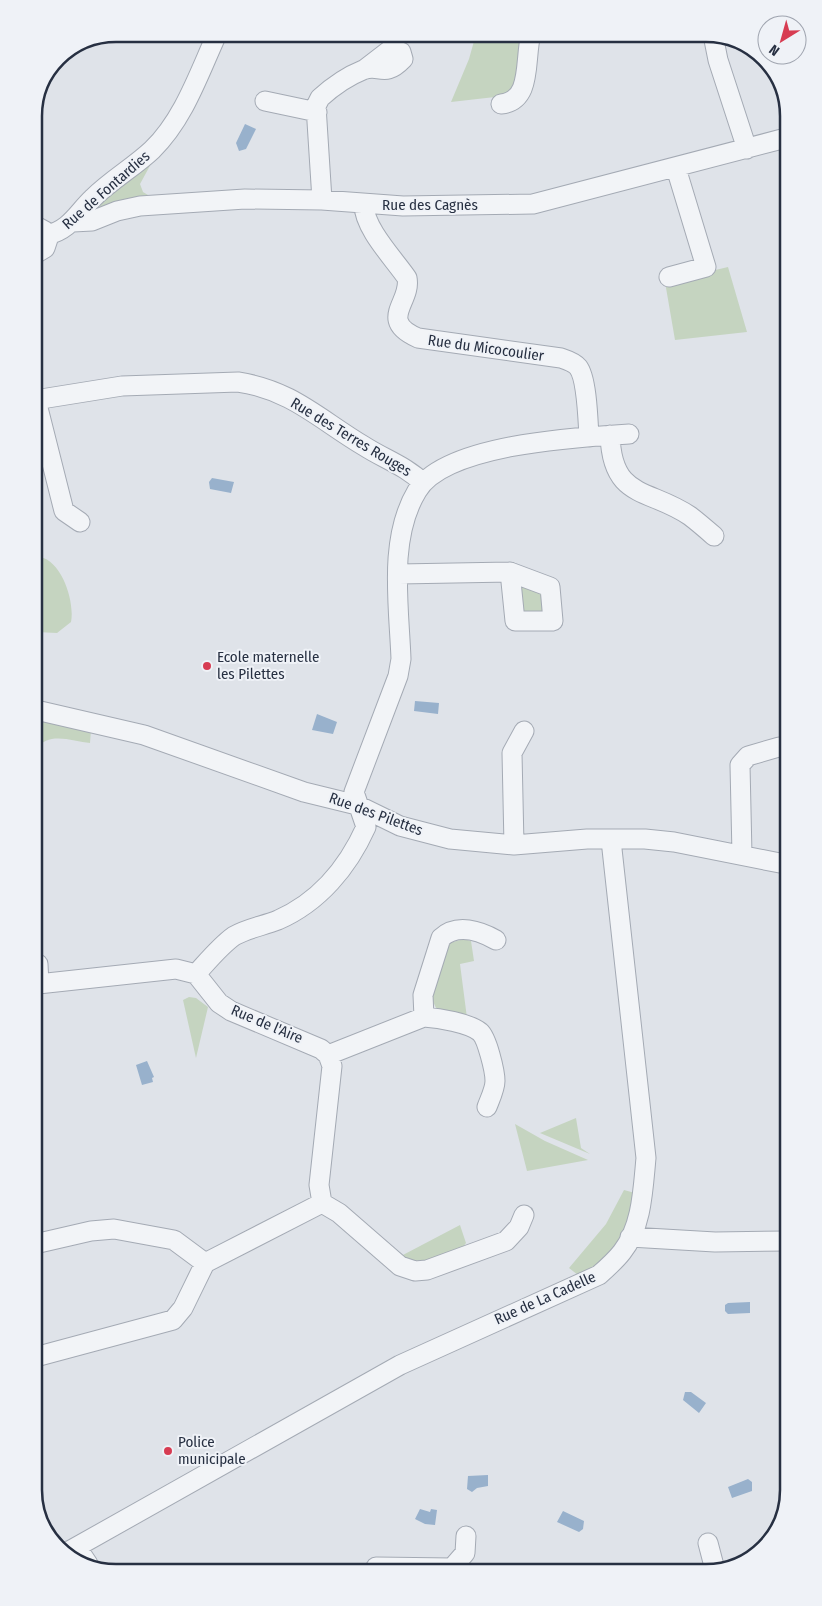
<svg xmlns="http://www.w3.org/2000/svg" width="822" height="1606" viewBox="0 0 822 1606" font-family="'Fira Sans Condensed',sans-serif">
<style>
.green{fill:#c5d4c0}
.water{fill:#98b1cc}
.lines{fill:none;stroke-linecap:round;stroke-linejoin:round}
.minor-casing{stroke:#a4aab4;stroke-width:21}
.minor{stroke:#f2f4f7;stroke-width:19}
.poi-dot{fill:#d73c52;stroke:#eff2f7;stroke-width:2}
.labels{text-anchor:middle;stroke-width:4;stroke-linejoin:round;paint-order:stroke}
.street-label{font-size:15px;fill:#273042;stroke:#eff2f7}
.poi-label{font-size:15px;fill:#273042;stroke:#eff2f7;text-anchor:start}
.rim{fill:none;stroke:#273042;stroke-width:2.5}
</style>
<rect width="100%" height="100%" fill="#dfe3e9"/>
<!-- green -->
<path class="green" d="M476,34H522L520,79L504,98L495,97L451,102L469,59Z
M152,162L140,184L143,192L148,195L118,201L88,215L97,204Z
M728,267L747,332L675,340L665,282Z
M40,557C62,561 75,602 71,622L57,633L36,632V558Z
M518,584L539,590L550,610L521,617Z
M41,721L91,730L90,743C73,741 47,731 37,749V724Z
M464,939L471,941L474,961L460,964L467,1018L436,1008L431,997L449,943Z
M189,997L196,998L208,1007L196,1058L183,1000Z
M576,1118L581,1148L590,1154L540,1133Z
M515,1124L545,1141L588,1160L527,1171Z
M624,1190L635,1193C626,1234 617,1256 578,1275L569,1268L606,1224Z
M460,1225L466,1243L463,1247C442,1255 422,1268 401,1256Z"/>
<!-- water -->
<path class="water" d="M245,124L256,129L246,149L239,151L236,143Z
M212,478L234,482L231,493L210,489L209,482Z
M415,701L439,703L438,714L414,711Z
M317,714L337,722L333,734L312,730Z
M147,1061L154,1077L152,1078L153,1082L142,1085L136,1065Z
M750,1302V1313L728,1314L725,1311V1305L728,1303Z
M685,1392H691L706,1403L699,1413L683,1400Z
M488,1475V1486L477,1488L472,1492L467,1489L468,1476Z
M748,1479L752,1482V1491L732,1498L728,1487Z
M420,1509L430,1512L431,1509L437,1510L435,1525L425,1524L415,1519Z
M563,1511L584,1521L583,1529L579,1532L557,1522Z"/>
<g class="lines">
<defs>
<path id="minor" d="M713,35L718,60L747,149
M265,101L317,112
M501,104C533,101 524,59 531,34
M322,200L316,106L320,98C331,88 348,76 363,70C379,63 384,79 403,59L401,52L391,49L365,69
M364,205C364,228 394,259 407,278C412,302 377,320 418,338L561,358C567,360 574,362 578,367C587,378 588,421 589,437
M73,222L92,221L117,211L140,206L245,199L322,200L403,206L533,204L782,139
M34,225L45,231L48,239L45,248L35,254
M47,235C70,230 77,213 93,198C111,180 134,167 152,150C184,119 199,73 217,34
M669,277L706,267L676,168
M35,400L122,386L238,382C292,390 320,420 364,446C384,459 406,466 423,483
M36,400L64,511L80,522
M610,435C612,500 649,488 690,516C698,522 706,529 714,536
M399,574L510,572L550,587L553,621H515L510,572
M36,710L144,735L304,792L357,805L400,826L450,839L514,845L587,839H645L674,842L785,864
M514,845L512,753L524,731
M742,855L740,765L748,756L779,747
M38,964L39,984
M196,974C208,961 220,946 234,936C248,928 263,926 278,920C319,902 348,867 366,827L354,792L398,676L401,659C399,605 388,539 417,491C445,444 579,437 629,434
M38,984L176,969L196,974L219,1003L231,1011L321,1049L328,1055L332,1066L319,1185L322,1203
M424,1017L423,995L441,938C457,923 480,931 496,940
M328,1055L424,1017C439,1018 469,1023 480,1032C487,1038 495,1071 495,1081C495,1089 490,1099 487,1107
M630,1237L715,1242L787,1241
M39,1243L91,1231L114,1229L174,1240L205,1263
M39,1356L173,1320L183,1308L205,1263L322,1203L339,1213L400,1266L415,1271L427,1270L506,1241L519,1227L524,1215
M708,1543L714,1566
M71,1550L400,1365L599,1275C607,1268 615,1261 622,1252C642,1227 643,1189 646,1158L611,840
M65,1552L71,1550L80,1552L88,1564
M376,1570V1567L452,1568L465,1553L466,1536"/>
</defs>
<!-- minor casing -->
<use href="#minor" class="minor-casing"/>
<!-- minor -->
<use href="#minor" class="minor"/>
</g>
<!-- markers -->
<g class="poi-dot">
<circle cx="207" cy="666" r="5"/>
<circle cx="168" cy="1451" r="5"/>
</g>
<g class="labels">
<!-- street labels -->
<g class="street-label">
<text transform="translate(106 190) rotate(-41)" y="5">Rue de Fontardies</text>
<text x="430" y="210">Rue des Cagnès</text>
<text transform="translate(486 348) rotate(8)" y="5">Rue du Micocoulier</text>
<text transform="translate(351 437) rotate(31)" y="5">Rue des Terres Rouges</text>
<text transform="translate(376 814) rotate(20)" y="5">Rue des Pilettes</text>
<text transform="translate(267 1024) rotate(23)" y="5">Rue de l'Aire</text>
<text transform="translate(545 1298) rotate(-24)" y="5">Rue de La Cadelle</text>
</g>
<!-- poi labels -->
<g class="poi-label">
<text x="217" y="662">Ecole maternelle<tspan x="217" dy="17">les Pilettes</tspan></text>
<text x="178" y="1447">Police<tspan x="178" dy="17">municipale</tspan></text>
</g>
</g>
<!-- crop -->
<path d="M0 0H822V1606H0ZM116 42H706A74 74 0 0 1 780 116V1490A74 74 0 0 1 706 1564H116A74 74 0 0 1 42 1490V116A74 74 0 0 1 116 42Z" fill="#eff2f7" fill-rule="evenodd"/>
<path class="rim" d="M116 42H706A74 74 0 0 1 780 116V1490A74 74 0 0 1 706 1564H116A74 74 0 0 1 42 1490V116A74 74 0 0 1 116 42Z"/>
<!-- north arrow -->
<g transform="translate(782 40) rotate(217)"><circle r="24" fill="#eff2f7" stroke="#9fa4af"/>
<path d="M0-4L9 19L0 12L-9 19Z" fill="#d73c52"/>
<text y="-8" font-size="14" font-weight="bold" text-anchor="middle" fill="#273042">N</text>
</g>
</svg>
